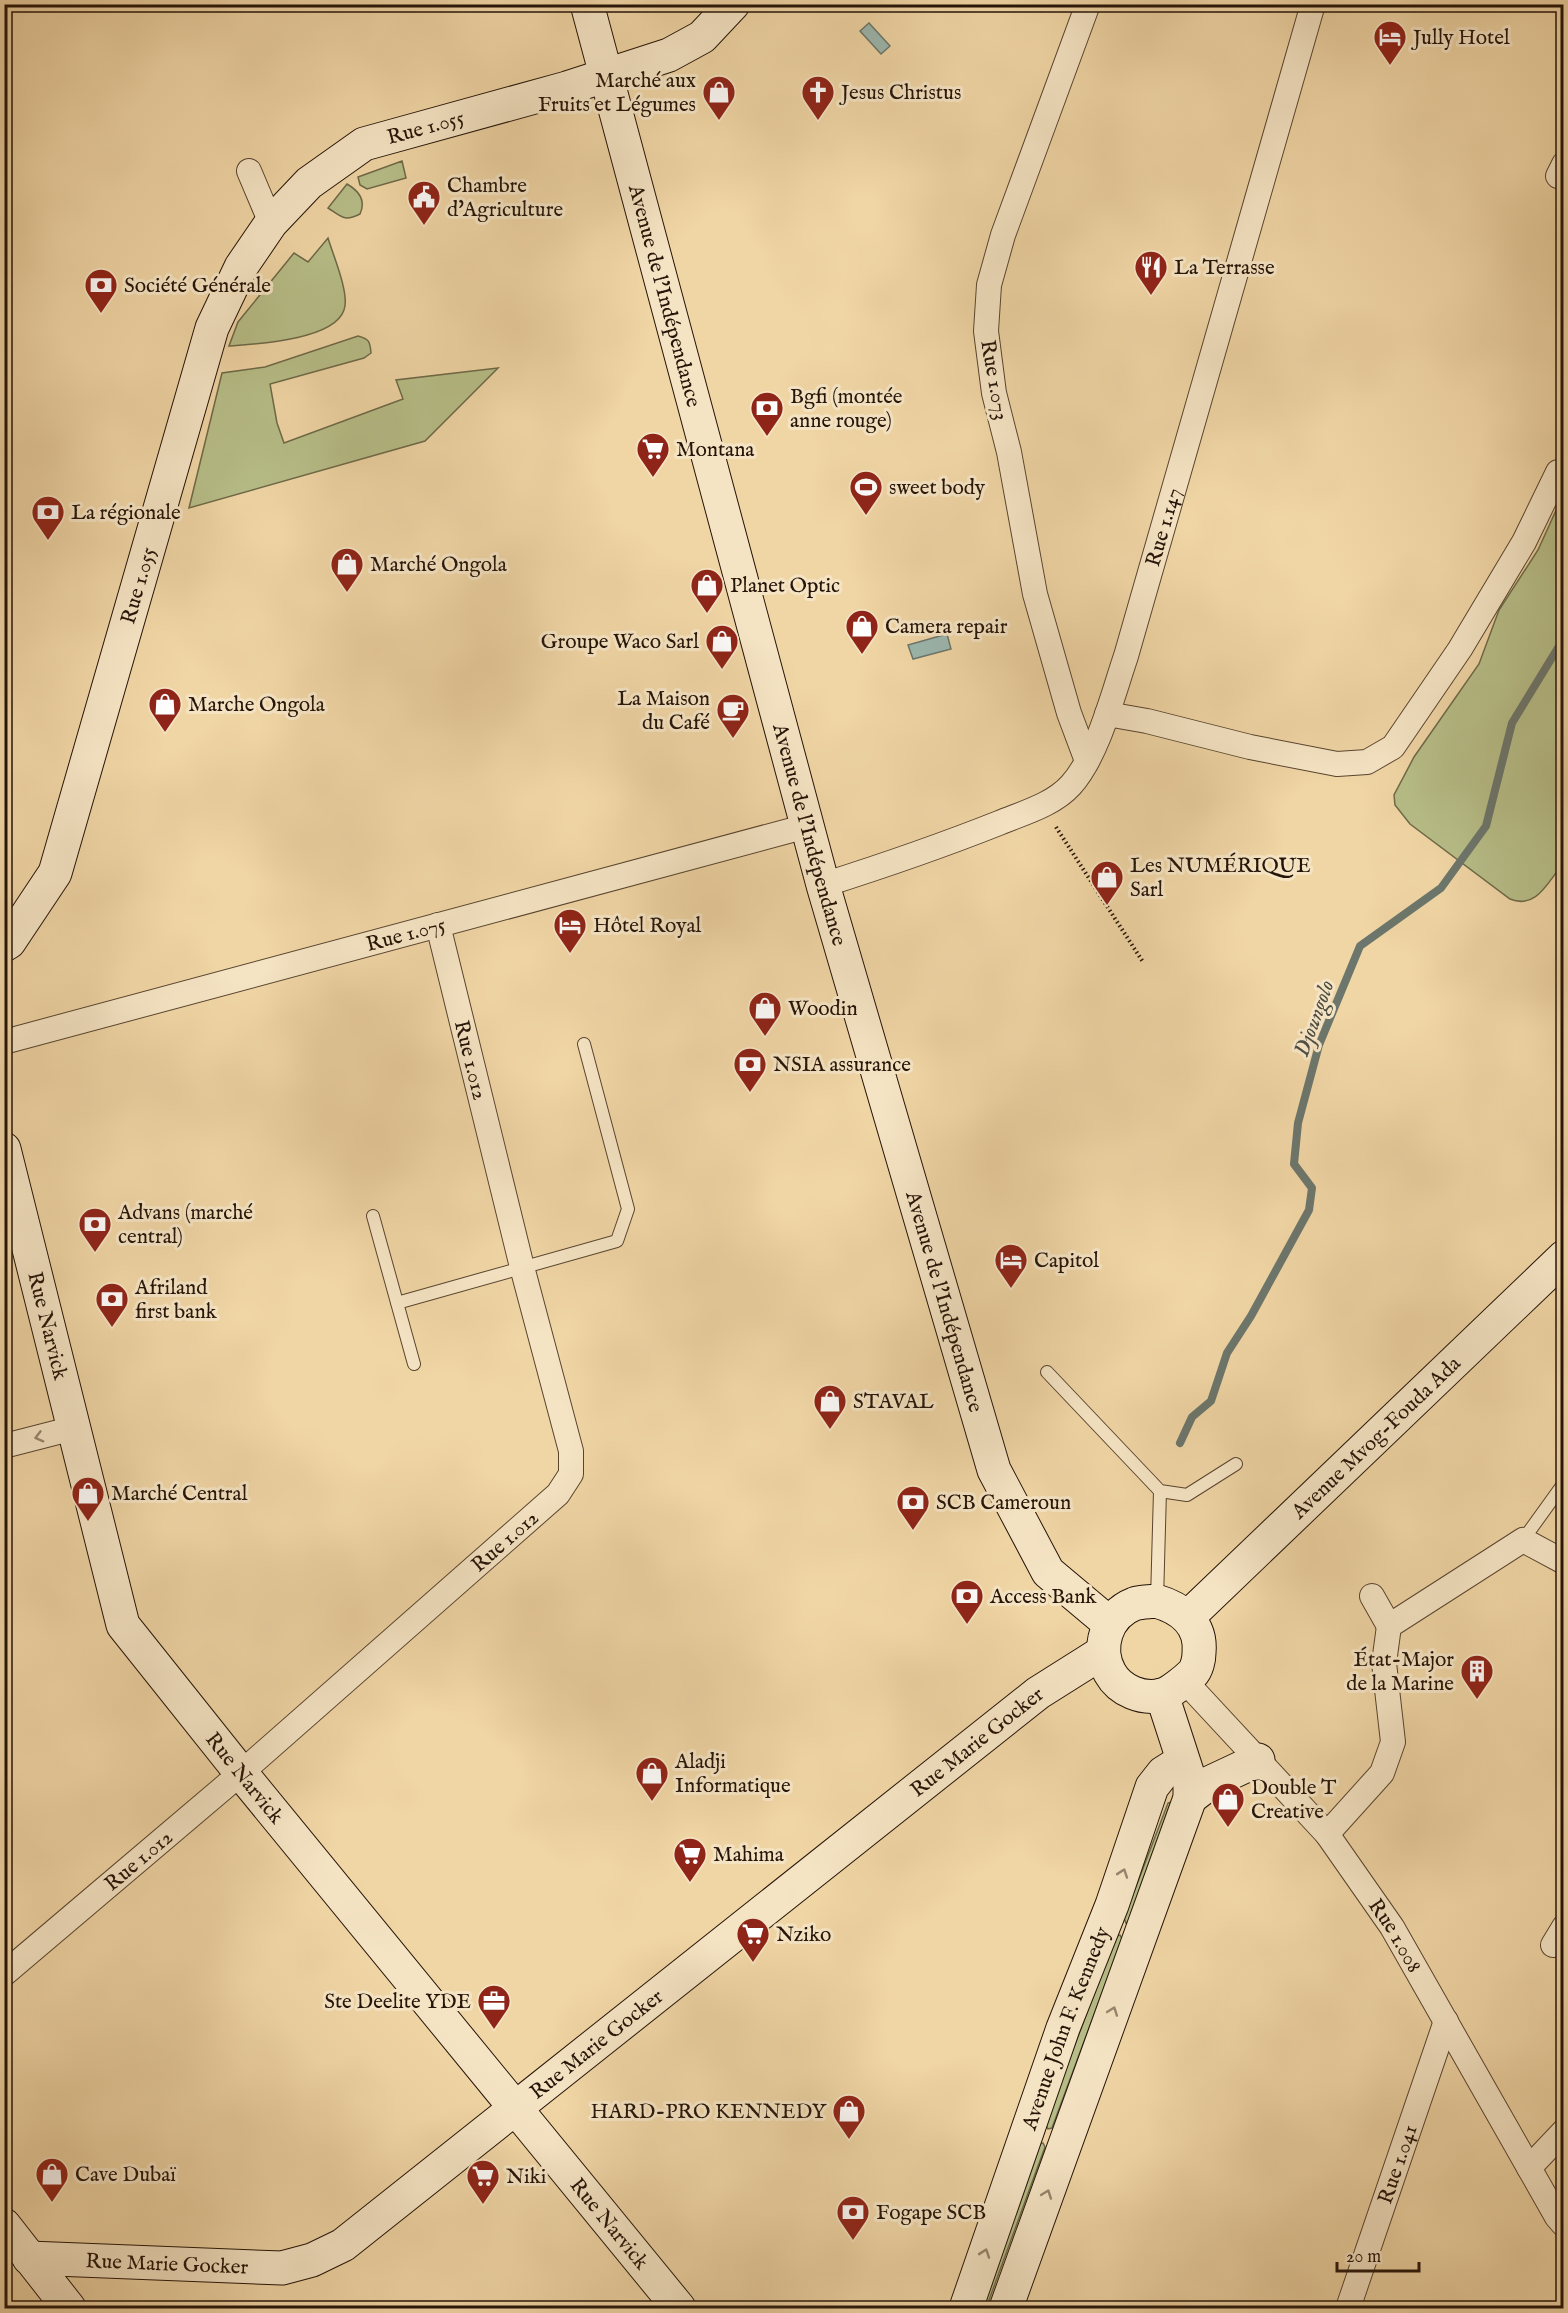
<svg xmlns="http://www.w3.org/2000/svg" width="1568" height="2313" viewBox="0 0 1568 2313" font-family="'IM FELL English',serif">
<style>
.green{fill:#b7be88;stroke:#6e6948;stroke-width:1.5}
.water{fill:#9bb7ae;stroke:#6c766c;stroke-width:1.5}
.lines{fill:none;stroke-linecap:round;stroke-linejoin:round}
.stream{stroke:#6c766c;stroke-width:8}
.lane-casing{stroke:#58442f;stroke-width:14}
.street-casing{stroke:#58442f;stroke-width:26}
.secondary-casing{stroke:#251408;stroke-width:35}
.path{stroke:#251408;stroke-width:4;stroke-dasharray:1.5 3;stroke-linecap:butt}
.lane{stroke:#f5e4c4;stroke-width:12}
.street{stroke:#f5e4c4;stroke-width:24}
.secondary{stroke:#f5e4c4;stroke-width:33}
.oneway{stroke:#97866f}
.labels{text-anchor:middle;stroke-width:6;stroke-linejoin:round;paint-order:stroke}
.poi-label{font-size:21px;fill:#251408;stroke:#f5e4c4;text-anchor:start}
.street-label{font-size:21px;fill:#251408;stroke:#f5e4c4}
.water-label{font-size:22px;font-style:italic;fill:#4e4d42;stroke:#f5e4c4}
</style>
<rect width="100%" height="100%" fill="#f0d5a5"/>
<filter id="stains"><feTurbulence type="fractalNoise" baseFrequency=".00333" numOctaves="4"/><feColorMatrix values="0 0 0 0 .2 0 0 0 0 .09 0 0 0 0 .02 0 0 0 .5 -.17"/></filter>
<radialGradient id="worn" r=".72"><stop offset=".6" stop-color="#630" stop-opacity="0"/><stop offset="1" stop-color="#630" stop-opacity=".3"/></radialGradient>
<!-- green -->
<path class="green" d="M402,161L406,178L367,189L360,185L358,177Z
M347,184C359,191 366,201 360,214C344,222 342,217 328,208Z
M328,238C333,255 350,294 344,310C334,340 256,344 229,346L238,322L294,253L308,262Z
M358,336C369,339 370,341 371,353L364,358L270,384L277,423L284,443L403,399L396,380L498,368L425,441L189,508L222,373L265,367Z
M1563,495V864C1548,881 1537,910 1510,899L1410,824L1395,805L1394,795L1414,757L1479,664L1499,610L1538,550Z
M1171,1802L1130,1922L1126,1923L1124,1918L1168,1803Z
M1120,1935L1122,1939L1052,2128L1048,2129L1045,2124L1116,1936Z
M1043,2143L1045,2147L988,2303L983,2305L1039,2144Z"/>
<!-- water -->
<path class="water" d="M869,23L890,46L881,54L860,31Z
M947,634L951,649L913,659L908,645Z"/>
<g class="lines">
<!-- stream -->
<path class="stream" d="M1180,1443L1192,1417L1211,1401L1227,1353L1251,1316L1309,1210L1312,1188L1294,1164L1298,1123L1319,1045L1360,946L1441,888L1486,826L1512,723L1564,638"/>
<defs>
<path id="lane" d="M373,1216L414,1364
M397,1303L617,1241L628,1209L584,1044
M1047,1372L1160,1491L1187,1495L1236,1464
M1523,1540L1564,1483
M1157,1600L1160,1491"/>
<g id="street">
<path d="M249,171L271,223"/>
<path d="M1558,176L1564,164"/>
<path d="M1107,714L1147,721L1250,747L1337,764L1367,762L1393,747L1460,649L1524,542L1558,472"/>
<path d="M1087,761L1069,713L1035,594L1009,452L994,393L986,331L989,285L1003,235L1088,4"/>
<path id="s1" d="M823,885C883,866 941,846 999,823C1023,813 1053,805 1071,785C1098,755 1113,694 1126,656L1313,4"/>
<path id="s2" d="M4,1042L807,826"/>
<path d="M4,1446L74,1428"/>
<path d="M1372,1596L1389,1626"/>
<path id="s3" d="M1183,1679L1327,1834L1392,1927L1557,2217L1564,2225"/>
<path d="M1327,1834L1382,1773L1393,1742L1384,1663L1389,1626L1523,1540L1564,1562"/>
<path d="M1553,1945L1564,1927"/>
<path id="s4" d="M4,1974L241,1773L558,1494L571,1474V1451L522,1267L438,925"/>
<path d="M1529,2168L1564,2131"/>
<path id="s5" d="M1348,2308L1446,2021"/>
</g>
<g id="secondary">
<path id="s6" d="M587,4L823,885L994,1470L1048,1572L1110,1624"/>
<path id="s7" d="M4,945L9,942L55,873L212,328L241,267L271,223L309,183L364,144L567,88L669,55L702,37L733,4"/>
<path id="s8" d="M4,1149L123,1625L241,1773L679,2308"/>
<path d="M1156,1601C1181,1608 1202,1624 1199,1653C1199,1659 1197,1669 1192,1674C1186,1680 1170,1693 1162,1695C1143,1700 1120,1691 1110,1673C1096,1648 1106,1615 1134,1604C1140,1602 1149,1602 1156,1601Z"/>
<path id="s9" d="M1188,1617L1564,1257"/>
<path d="M1190,1798L1211,1782L1258,1760"/>
<path d="M4,2225L69,2308"/>
<path id="s10" d="M29,2258L282,2268L312,2260L343,2245L1038,1693L1103,1652"/>
<path id="s11" d="M966,2308L1063,2028L1112,1905L1152,1787L1163,1773L1182,1761"/>
<path d="M1006,2308L1190,1798V1781L1162,1695"/>
</g>
</defs>
<!-- lane casing -->
<use href="#lane" class="lane-casing"/>
<!-- street casing -->
<use href="#street" class="street-casing"/>
<!-- secondary casing -->
<use href="#secondary" class="secondary-casing"/>
<!-- path -->
<path class="path" d="M1056,827L1143,962"/>
<!-- lane -->
<use href="#lane" class="lane"/>
<!-- street -->
<use href="#street" class="street"/>
<!-- secondary -->
<use href="#secondary" class="secondary"/>
</g>
<!-- one-way arrows -->
<defs><path id="oneway-chevron" d="M-2-3.5L2.5 0L-2 3.5" fill="none" stroke-width="1.6" stroke-linecap="round" stroke-linejoin="round" transform="scale(1.5)"/></defs>
<g class="oneway">
<use href="#oneway-chevron" transform="translate(39 1437) rotate(165)"/>
<use href="#oneway-chevron" transform="translate(1123 1873) rotate(-71)"/>
<use href="#oneway-chevron" transform="translate(1113 2011) rotate(-70)"/>
<use href="#oneway-chevron" transform="translate(1047 2194) rotate(-70)"/>
<use href="#oneway-chevron" transform="translate(985 2253) rotate(-71)"/>
</g>
<!-- icons -->
<defs>
<symbol id="hotel-pin" viewBox="-11 -11 22 30"><path d="M0 17L-7.5 6A9.5 9.5 0 1 1 7.5 6Z" fill="#8f2418" stroke="#f5e4c4"/><path d="M-6-4.5h1.5V1H6V5H4.5V3h-9V5H-6ZM-4 0a1.8 1.8 0 1 1 3.6 0ZM.5 0V-2.5h3Q6-2.5 6 0Z" fill="#fff"/></symbol>
<symbol id="shop-pin" viewBox="-11 -11 22 30"><path d="M0 17L-7.5 6A9.5 9.5 0 1 1 7.5 6Z" fill="#8f2418" stroke="#f5e4c4"/><path d="M-5-2.5h2.3a2.7 3.5 0 0 1 5.4 0H5L5.5 6h-11ZM-1.5-2.5h3a1.5 2.3 0 0 0-3 0Z" fill="#fff"/></symbol>
<symbol id="church-pin" viewBox="-11 -11 22 30"><path d="M0 17L-7.5 6A9.5 9.5 0 1 1 7.5 6Z" fill="#8f2418" stroke="#f5e4c4"/><path d="M-1.2-6h2.4v3.5h3.3v2.4h-3.3V6h-2.4V-.1h-3.3v-2.4h3.3Z" fill="#fff"/></symbol>
<symbol id="civic-pin" viewBox="-11 -11 22 30"><path d="M0 17L-7.5 6A9.5 9.5 0 1 1 7.5 6Z" fill="#8f2418" stroke="#f5e4c4"/><path d="M-.6-6.5H3V-4.5H.6V-3L4-1V1h2V6H-6V1h2V-1L-.6-3ZM-1.2 2.5V6h2.4V2.5Z" fill="#fff"/></symbol>
<symbol id="restaurant-pin" viewBox="-11 -11 22 30"><path d="M0 17L-7.5 6A9.5 9.5 0 1 1 7.5 6Z" fill="#8f2418" stroke="#f5e4c4"/><path d="M-5-6h1v4h1v-4h1v4h1v-4h1v5L-1.5 .5V6h-2V.5L-5-1ZM5-6V6H3V1.5H1.5Q1.5-4 5-6Z" fill="#fff"/></symbol>
<symbol id="bank-pin" viewBox="-11 -11 22 30"><path d="M0 17L-7.5 6A9.5 9.5 0 1 1 7.5 6Z" fill="#8f2418" stroke="#f5e4c4"/><path d="M-6-4H6V4H-6ZM0-2.3a2.3 2.3 0 1 0 0 4.6a2.3 2.3 0 1 0 0-4.6Z" fill="#fff"/></symbol>
<symbol id="supermarket-pin" viewBox="-11 -11 22 30"><path d="M0 17L-7.5 6A9.5 9.5 0 1 1 7.5 6Z" fill="#8f2418" stroke="#f5e4c4"/><path d="M-6-5.5h2.5l.6 2H6L4.5 2H-2.5L-4.4-4H-6ZM-1.5 3.2a1.3 1.3 0 1 0 .1 0ZM3 3.2a1.3 1.3 0 1 0 .1 0Z" fill="#fff"/></symbol>
<symbol id="stadium-pin" viewBox="-11 -11 22 30"><path d="M0 17L-7.5 6A9.5 9.5 0 1 1 7.5 6Z" fill="#8f2418" stroke="#f5e4c4"/><path d="M0-5a6.5 5 0 1 0 0 10a6.5 5 0 1 0 0-10ZM-3.5-1.8h7v3.6h-7Z" fill="#fff"/></symbol>
<symbol id="cafe-pin" viewBox="-11 -11 22 30"><path d="M0 17L-7.5 6A9.5 9.5 0 1 1 7.5 6Z" fill="#8f2418" stroke="#f5e4c4"/><path d="M-5.5-4.5H6V0H3Q3 3.5 0 3.5H-2.5Q-5.5 3.5-5.5 0ZM3-3.2v2h1.7v-2ZM-6 4.5H4V6H-6Z" fill="#fff"/></symbol>
<symbol id="building-pin" viewBox="-11 -11 22 30"><path d="M0 17L-7.5 6A9.5 9.5 0 1 1 7.5 6Z" fill="#8f2418" stroke="#f5e4c4"/><path d="M-4-6H4V6H1V3H-1V6H-4ZM-2.5-4.3h1.7v1.8h-1.7ZM.8-4.3h1.7v1.8H.8ZM-2.5-1h1.7V.8h-1.7ZM.8-1h1.7V.8H.8Z" fill="#fff"/></symbol>
<symbol id="office-pin" viewBox="-11 -11 22 30"><path d="M0 17L-7.5 6A9.5 9.5 0 1 1 7.5 6Z" fill="#8f2418" stroke="#f5e4c4"/><path d="M-6-3h4V-5.5h4V-3h4V5H-6ZM-1-4.5V-3h2v-1.5ZM-6 0V1H6V0Z" fill="#fff"/></symbol>
</defs>
<g fill-rule="evenodd">
<use href="#hotel-pin" x="1371" y="18" width="38" height="52"/>
<use href="#shop-pin" x="700" y="73" width="38" height="52"/>
<use href="#church-pin" x="799" y="73" width="38" height="52"/>
<use href="#civic-pin" x="405" y="178" width="38" height="52"/>
<use href="#restaurant-pin" x="1132" y="248" width="38" height="52"/>
<use href="#bank-pin" x="82" y="266" width="38" height="52"/>
<use href="#bank-pin" x="748" y="389" width="38" height="52"/>
<use href="#supermarket-pin" x="634" y="430" width="38" height="52"/>
<use href="#stadium-pin" x="847" y="468" width="38" height="52"/>
<use href="#bank-pin" x="29" y="493" width="38" height="52"/>
<use href="#shop-pin" x="328" y="545" width="38" height="52"/>
<use href="#shop-pin" x="688" y="566" width="38" height="52"/>
<use href="#shop-pin" x="843" y="607" width="38" height="52"/>
<use href="#shop-pin" x="703" y="622" width="38" height="52"/>
<use href="#shop-pin" x="146" y="685" width="38" height="52"/>
<use href="#cafe-pin" x="714" y="691" width="38" height="52"/>
<use href="#shop-pin" x="1088" y="858" width="38" height="52"/>
<use href="#hotel-pin" x="551" y="906" width="38" height="52"/>
<use href="#shop-pin" x="746" y="989" width="38" height="52"/>
<use href="#bank-pin" x="731" y="1045" width="38" height="52"/>
<use href="#bank-pin" x="76" y="1205" width="38" height="52"/>
<use href="#hotel-pin" x="992" y="1241" width="38" height="52"/>
<use href="#bank-pin" x="93" y="1280" width="38" height="52"/>
<use href="#shop-pin" x="811" y="1382" width="38" height="52"/>
<use href="#shop-pin" x="69" y="1474" width="38" height="52"/>
<use href="#bank-pin" x="894" y="1483" width="38" height="52"/>
<use href="#bank-pin" x="948" y="1577" width="38" height="52"/>
<use href="#building-pin" x="1458" y="1652" width="38" height="52"/>
<use href="#shop-pin" x="633" y="1754" width="38" height="52"/>
<use href="#shop-pin" x="1209" y="1780" width="38" height="52"/>
<use href="#supermarket-pin" x="671" y="1835" width="38" height="52"/>
<use href="#supermarket-pin" x="734" y="1915" width="38" height="52"/>
<use href="#office-pin" x="475" y="1982" width="38" height="52"/>
<use href="#shop-pin" x="830" y="2092" width="38" height="52"/>
<use href="#shop-pin" x="33" y="2155" width="38" height="52"/>
<use href="#supermarket-pin" x="464" y="2157" width="38" height="52"/>
<use href="#bank-pin" x="834" y="2193" width="38" height="52"/>
</g>
<g class="labels">
<!-- poi labels -->
<g class="poi-label">
<text x="1413" y="44">Jully Hotel</text>
<text x="696" y="87" text-anchor="end">Marché aux<tspan x="696" dy="24">Fruits et Légumes</tspan></text>
<text x="841" y="99">Jesus Christus</text>
<text x="447" y="192">Chambre<tspan x="447" dy="24">d'Agriculture</tspan></text>
<text x="1174" y="274">La Terrasse</text>
<text x="124" y="292">Société Générale</text>
<text x="790" y="403">Bgfi (montée<tspan x="790" dy="24">anne rouge)</tspan></text>
<text x="676" y="456">Montana</text>
<text x="889" y="494">sweet body</text>
<text x="71" y="519">La régionale</text>
<text x="370" y="571">Marché Ongola</text>
<text x="730" y="592">Planet Optic</text>
<text x="885" y="633">Camera repair</text>
<text x="699" y="648" text-anchor="end">Groupe Waco Sarl</text>
<text x="710" y="705" text-anchor="end">La Maison<tspan x="710" dy="24">du Café</tspan></text>
<text x="188" y="711">Marche Ongola</text>
<text x="1130" y="872">Les NUMÉRIQUE<tspan x="1130" dy="24">Sarl</tspan></text>
<text x="593" y="932">Hôtel Royal</text>
<text x="788" y="1015">Woodin</text>
<text x="773" y="1071">NSIA assurance</text>
<text x="118" y="1219">Advans (marché<tspan x="118" dy="24">central)</tspan></text>
<text x="1034" y="1267">Capitol</text>
<text x="135" y="1294">Afriland<tspan x="135" dy="24">first bank</tspan></text>
<text x="853" y="1408">STAVAL</text>
<text x="111" y="1500">Marché Central</text>
<text x="936" y="1509">SCB Cameroun</text>
<text x="990" y="1603">Access Bank</text>
<text x="1454" y="1666" text-anchor="end">État-Major<tspan x="1454" dy="24">de la Marine</tspan></text>
<text x="675" y="1768">Aladji<tspan x="675" dy="24">Informatique</tspan></text>
<text x="1251" y="1794">Double T<tspan x="1251" dy="24">Creative</tspan></text>
<text x="713" y="1861">Mahima</text>
<text x="776" y="1941">Nziko</text>
<text x="471" y="2008" text-anchor="end">Ste Deelite YDE</text>
<text x="826" y="2118" text-anchor="end">HARD-PRO KENNEDY</text>
<text x="75" y="2181">Cave Dubaï</text>
<text x="506" y="2183">Niki</text>
<text x="876" y="2219">Fogape SCB</text>
</g>
<!-- street labels -->
<g class="street-label">
<text dy="7" stroke="none"><textPath href="#s7" startOffset="963">Rue 1.055</textPath></text>
<text dy="7" stroke="none"><textPath href="#s6" startOffset="302">Avenue de l'Indépendance</textPath></text>
<text transform="translate(995 380) rotate(80)" y="7">Rue 1.073</text>
<text dy="7" stroke="none"><textPath href="#s1" startOffset="544">Rue 1.147</textPath></text>
<text dy="7" stroke="none"><textPath href="#s7" startOffset="388">Rue 1.055</textPath></text>
<text dy="7" stroke="none"><textPath href="#s6" startOffset="860">Avenue de l'Indépendance</textPath></text>
<text dy="7" stroke="none"><textPath href="#s2" startOffset="416">Rue 1.075</textPath></text>
<text transform="translate(471 1060) rotate(76)" y="7">Rue 1.012</text>
<text dy="7" stroke="none"><textPath href="#s6" startOffset="1346">Avenue de l'Indépendance</textPath></text>
<text dy="7" stroke="none"><textPath href="#s8" startOffset="182">Rue Narvick</textPath></text>
<text dy="7" stroke="none"><textPath href="#s9" startOffset="260">Avenue Mvog-Fouda Ada</textPath></text>
<text dy="7" stroke="none"><textPath href="#s4" startOffset="662">Rue 1.012</textPath></text>
<text dy="7" stroke="none"><textPath href="#s10" startOffset="1128">Rue Marie Gocker</textPath></text>
<text dy="7" stroke="none"><textPath href="#s8" startOffset="686">Rue Narvick</textPath></text>
<text dy="7" stroke="none"><textPath href="#s4" startOffset="176">Rue 1.012</textPath></text>
<text dy="7" stroke="none"><textPath href="#s3" startOffset="334">Rue 1.008</textPath></text>
<text dy="7" stroke="none"><textPath href="#s11" startOffset="297">Avenue John F. Kennedy</textPath></text>
<text dy="7" stroke="none"><textPath href="#s10" startOffset="642">Rue Marie Gocker</textPath></text>
<text dy="7" stroke="none"><textPath href="#s5" startOffset="152">Rue 1.041</textPath></text>
<text dy="7" stroke="none"><textPath href="#s8" startOffset="1262">Rue Narvick</textPath></text>
<text dy="7" stroke="none"><textPath href="#s10" startOffset="138">Rue Marie Gocker</textPath></text>
</g>
<!-- water labels -->
<g class="water-label">
<text transform="translate(1313 1018) rotate(-70)" y="8">Djoungolo</text>
</g>
</g>
<!-- margin -->
<rect width="1568" height="2313" fill="none" stroke="#f0d5a5" stroke-width="24"/>
<rect x="6" y="6" width="1556" height="2301" fill="none" stroke="#251408" stroke-width="3"/>
<rect x="12" y="12" width="1544" height="2289" fill="none" stroke="#251408" stroke-width="1.5"/>
<!-- scale -->
<path d="M1337 2262v9h82v-9" fill="none" stroke="#251408" stroke-width="3"/>
<text x="1346" y="2262" font-size="18" fill="#251408" stroke="#f5e4c4" stroke-width="4.5" paint-order="stroke">20 m</text>
<rect width="100%" height="100%" filter="url(#stains)"/>
<rect width="100%" height="100%" fill="url(#worn)"/>
</svg>
